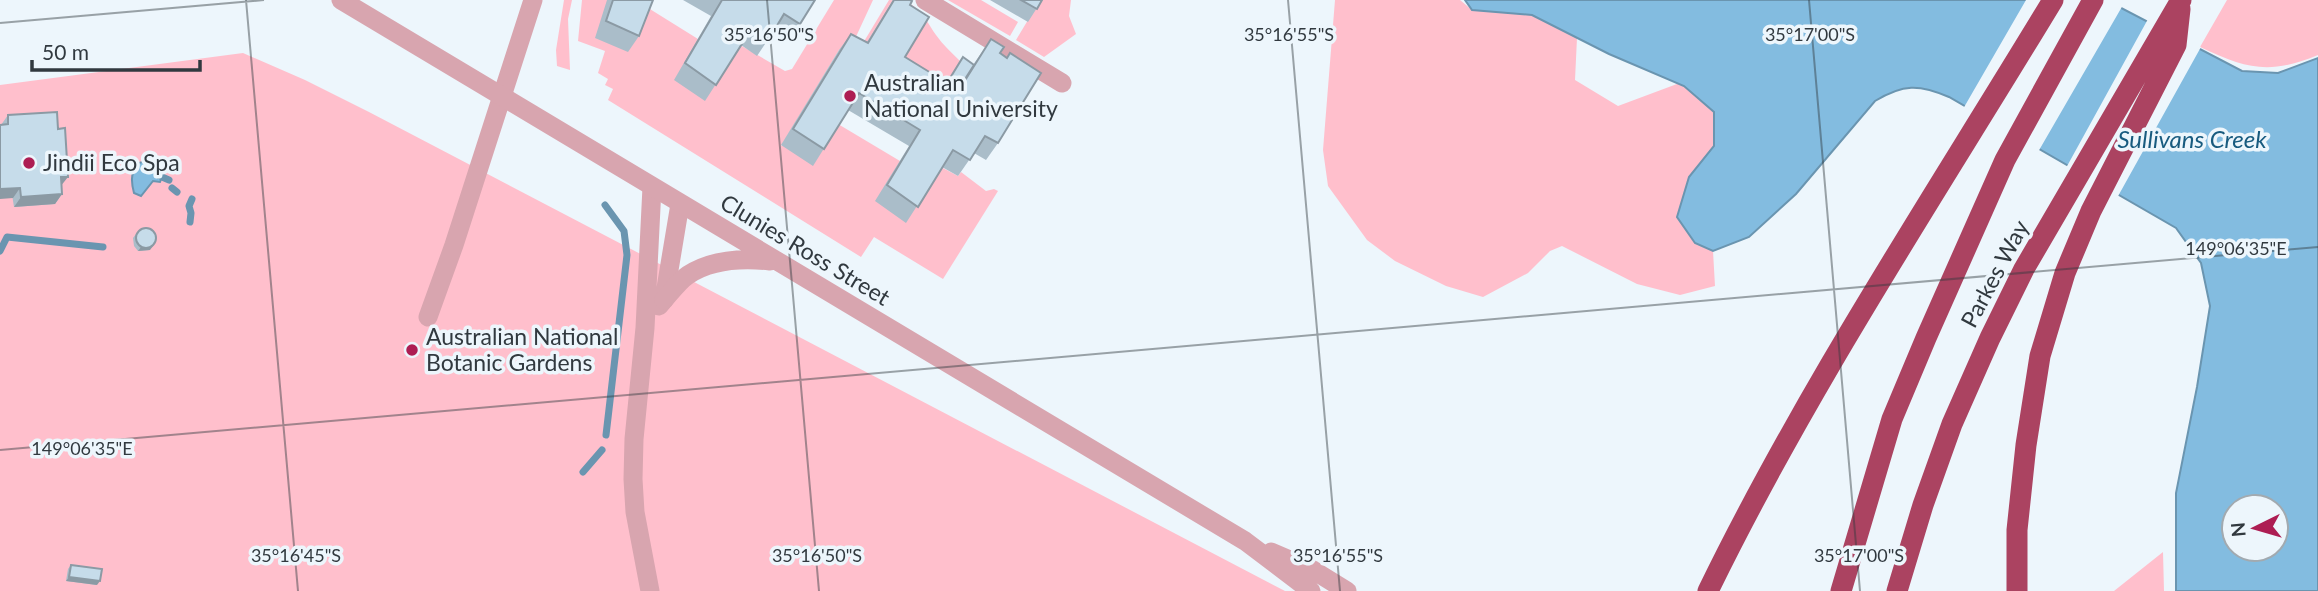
<svg xmlns="http://www.w3.org/2000/svg" width="2318" height="591" viewBox="0 0 2318 591" font-family="Lato,sans-serif">
<style>
.green{fill:#ffbfcc}
.water{fill:#83bce0;stroke:#6a95b0;stroke-width:2;fill-rule:evenodd}
.pier{fill:#edf6fc}
.lines{fill:none;stroke-linecap:round;stroke-linejoin:round}
.stream{stroke:#6a95b0;stroke-width:7}
.minor{stroke:#d8a5af;stroke-width:19}
.tertiary{stroke:#d8a5af;stroke-width:19}
.motorway{stroke:#ab4361;stroke-width:21}
.wall{fill:#aabdc9}
.shaded-wall{fill:#8b9aa4}
.building{fill:#c6dcea;stroke:#8b9aa4;stroke-width:2}
.ticks{fill:none;stroke:#31393f;stroke-width:2;stroke-opacity:0.45}
.poi-dot{fill:#ad1d53;stroke:#edf6fc;stroke-width:2.5}
.labels{text-anchor:middle;stroke-width:7;stroke-linejoin:round;paint-order:stroke}
.poi-label{font-size:23px;fill:#31393f;stroke:#edf6fc;text-anchor:start}
.street-label{font-size:23px;fill:#31393f;stroke:#edf6fc}
.water-label{font-size:24px;font-style:italic;fill:#185b7f;stroke:#edf6fc}
.ticks-label{font-size:18px;text-anchor:middle;fill:#31393f;stroke:#edf6fc;stroke-width:7;stroke-linejoin:round;paint-order:stroke}
</style>
<rect width="100%" height="100%" fill="#edf6fc"/>
<!-- green -->
<path class="green" d="M564,0H572L568,19L570,70L557,66L556,50Z
M582,0H607L645,6L698,39L740,45L785,71L792,69L834,0H873L854,41L839,50L781,146L838,124L900,161L941,167L958,176L961,172L986,191L994,189L998,191L943,279L874,237L861,257L608,100L613,89L605,85L608,79L598,73L605,51L578,41Z
M889,0C918,0 922,14 936,35C943,45 952,53 960,61L951,77L936,90L854,58Z
M948,0H981L1018,22L1010,36Z
M1040,0H1071L1069,16L1076,34L1044,57L1016,40Z
M1335,0H1460L1472,10L1532,15L1577,38L1575,80L1618,106L1685,81L1714,112V146L1695,243L1713,251L1715,286L1680,295L1637,284L1562,246L1550,251L1528,273L1483,297L1446,286L1395,261L1367,240L1328,186L1323,150Z
M2227,0H2318V55C2269,75 2247,69 2200,47Z
M243,53L305,80L369,112L1285,591H0V85Z
M2163,552L2164,591H2114Z"/>
<!-- water -->
<path class="water" d="M1465,0H2106L2242,71L2278,73L2318,58V591H2176V493L2197,387L2210,306L2201,263L2176,228L1949,97C1919,84 1903,84 1875,101L1796,194L1749,237L1713,251L1695,243L1677,217L1689,177L1714,146V112L1684,86L1609,54L1532,15L1472,10ZM2234,507H2276V549H2234Z
M148,160L155,161L160,169L156,174L158,178L162,177L160,182L153,181L141,196L134,193C131,182 131,175 136,164Z"/>
<!-- pier -->
<path class="pier" d="M2026,0H2114L2123,5L2038,152L1963,109Z
M2148,19L2201,47L2117,198L2066,168Z"/>
<g class="lines">
<!-- stream -->
<path class="stream" d="M162,177L169,180
M172,188L177,192
M605,205L624,231L627,255L606,435
M190,222L191,213L189,206L192,199
M0,251L7,237L103,247
M583,472L602,450"/>
<!-- minor -->
<path class="minor" d="M925,0L1062,83
M659,306L664,300L680,204
M428,317L454,245L533,0
M650,591L635,512L633,479L634,439L645,328L652,187"/>
<!-- tertiary -->
<path class="tertiary" d="M341,0L1245,541L1311,591
M664,300C671,292 679,281 688,275C712,259 742,258 770,261
M1271,552L1313,570L1347,591"/>
<!-- motorway -->
<path class="motorway" d="M1708,591C1808,386 1935,195 2053,0
M1841,591L1892,419L1926,338L2005,160L2093,0
M1897,591L1923,505L1952,424L1990,338L2024,269L2181,0
M2017,591V530L2026,445L2040,356L2065,273L2091,211L2176,45L2180,9"/>
</g>
<!-- wall -->
<path class="wall" d="M607,0H653L639,36L628,52L595,38Z
M683,0H815L788,41L773,32L757,56L741,45L705,101L674,80L711,16Z
M893,0H910L905,57L947,83L973,65L991,39L1000,53L998,143L986,160L974,153L958,176L942,167L906,223L875,201L909,146L848,110L813,166L781,145L839,50L851,34L867,42Z
M990,0H1042L1028,22Z
M8,115L62,185V194L55,204L14,207L1,125Z
M136,234L150,250L138,251L134,246L133,238Z
M71,565L97,585L66,581L68,569Z"/>
<!-- shaded-wall -->
<path class="shaded-wall" d="M61,177H68L60,187Z
M20,188L13,198L0,199V189Z
M62,194L55,204L14,207L21,197Z
M153,246L150,250L138,251L141,247Z
M69,577L100,581L97,585L66,581Z"/>
<!-- building -->
<path class="building" d="M613,0H653L639,36L606,21Z
M722,0H815L800,24L784,14L769,39L752,28L716,85L685,63Z
M894,0H910L912,1L910,5L929,17L905,57L957,89L959,90L991,39L1004,47L1000,53L1007,58L1010,53L1041,73L998,143L985,136L970,160L953,150L918,207L887,185L920,130L859,93L824,149L793,129L851,34L868,43Z
M1021,0H1042L1037,9Z
M963,57L974,65L958,90L947,83Z
M57,112L58,129L65,128L68,177H61L62,194L21,197L20,188L0,189V125L8,124V115Z
M136 238a10 10 0 1 1 20 0a10 10 0 1 1-20 0Z
M71,565L102,569L100,581L69,577Z"/>
<!-- ticks -->
<path class="ticks" d="M246,0L298,591M767,0L819,591M1288,0L1340,591M1809,0L1860,591M0,23L264,0M0,450L2318,247"/>
<!-- markers -->
<g class="poi-dot">
<circle cx="850" cy="96" r="7"/>
<circle cx="29" cy="163" r="7"/>
<circle cx="412" cy="350" r="7"/>
</g>
<g class="labels">
<!-- poi labels -->
<g class="poi-label">
<text x="864" y="91">Australian<tspan x="864" dy="26">National University</tspan></text>
<text x="43" y="171">Jindii Eco Spa</text>
<text x="426" y="345">Australian National<tspan x="426" dy="26">Botanic Gardens</tspan></text>
</g>
<!-- street labels -->
<g class="street-label">
<text transform="translate(805 250) rotate(31)" y="8">Clunies Ross Street</text>
<text transform="translate(1995 274) rotate(-62)" y="8">Parkes Way</text>
</g>
<!-- water labels -->
<g class="water-label">
<text x="2192" y="148">Sullivans Creek</text>
</g>
</g>
<g class="ticks-label">
<text x="769" y="41">35°16'50"S</text>
<text x="1289" y="41">35°16'55"S</text>
<text x="1810" y="41">35°17'00"S</text>
<text x="2236" y="255">149°06'35"E</text>
<text x="82" y="455">149°06'35"E</text>
<text x="296" y="562">35°16'45"S</text>
<text x="817" y="562">35°16'50"S</text>
<text x="1338" y="562">35°16'55"S</text>
<text x="1859" y="562">35°17'00"S</text>
</g>
<!-- north arrow -->
<g transform="translate(2255 528) rotate(265)"><circle r="33" fill="#edf6fc" stroke="#a2aab0" stroke-width="2"/>
<path d="M0-5L12 26L0 18L-12 26Z" fill="#ad1d53"/>
<text y="-10" font-size="19" font-weight="bold" text-anchor="middle" fill="#31393f">N</text>
</g>
<!-- scale -->
<path d="M32 60v10h168v-10" fill="none" stroke="#31393f" stroke-width="3.5"/>
<text x="42" y="60" font-size="21" fill="#31393f" stroke="#edf6fc" stroke-width="5" paint-order="stroke">50 m</text>
</svg>
